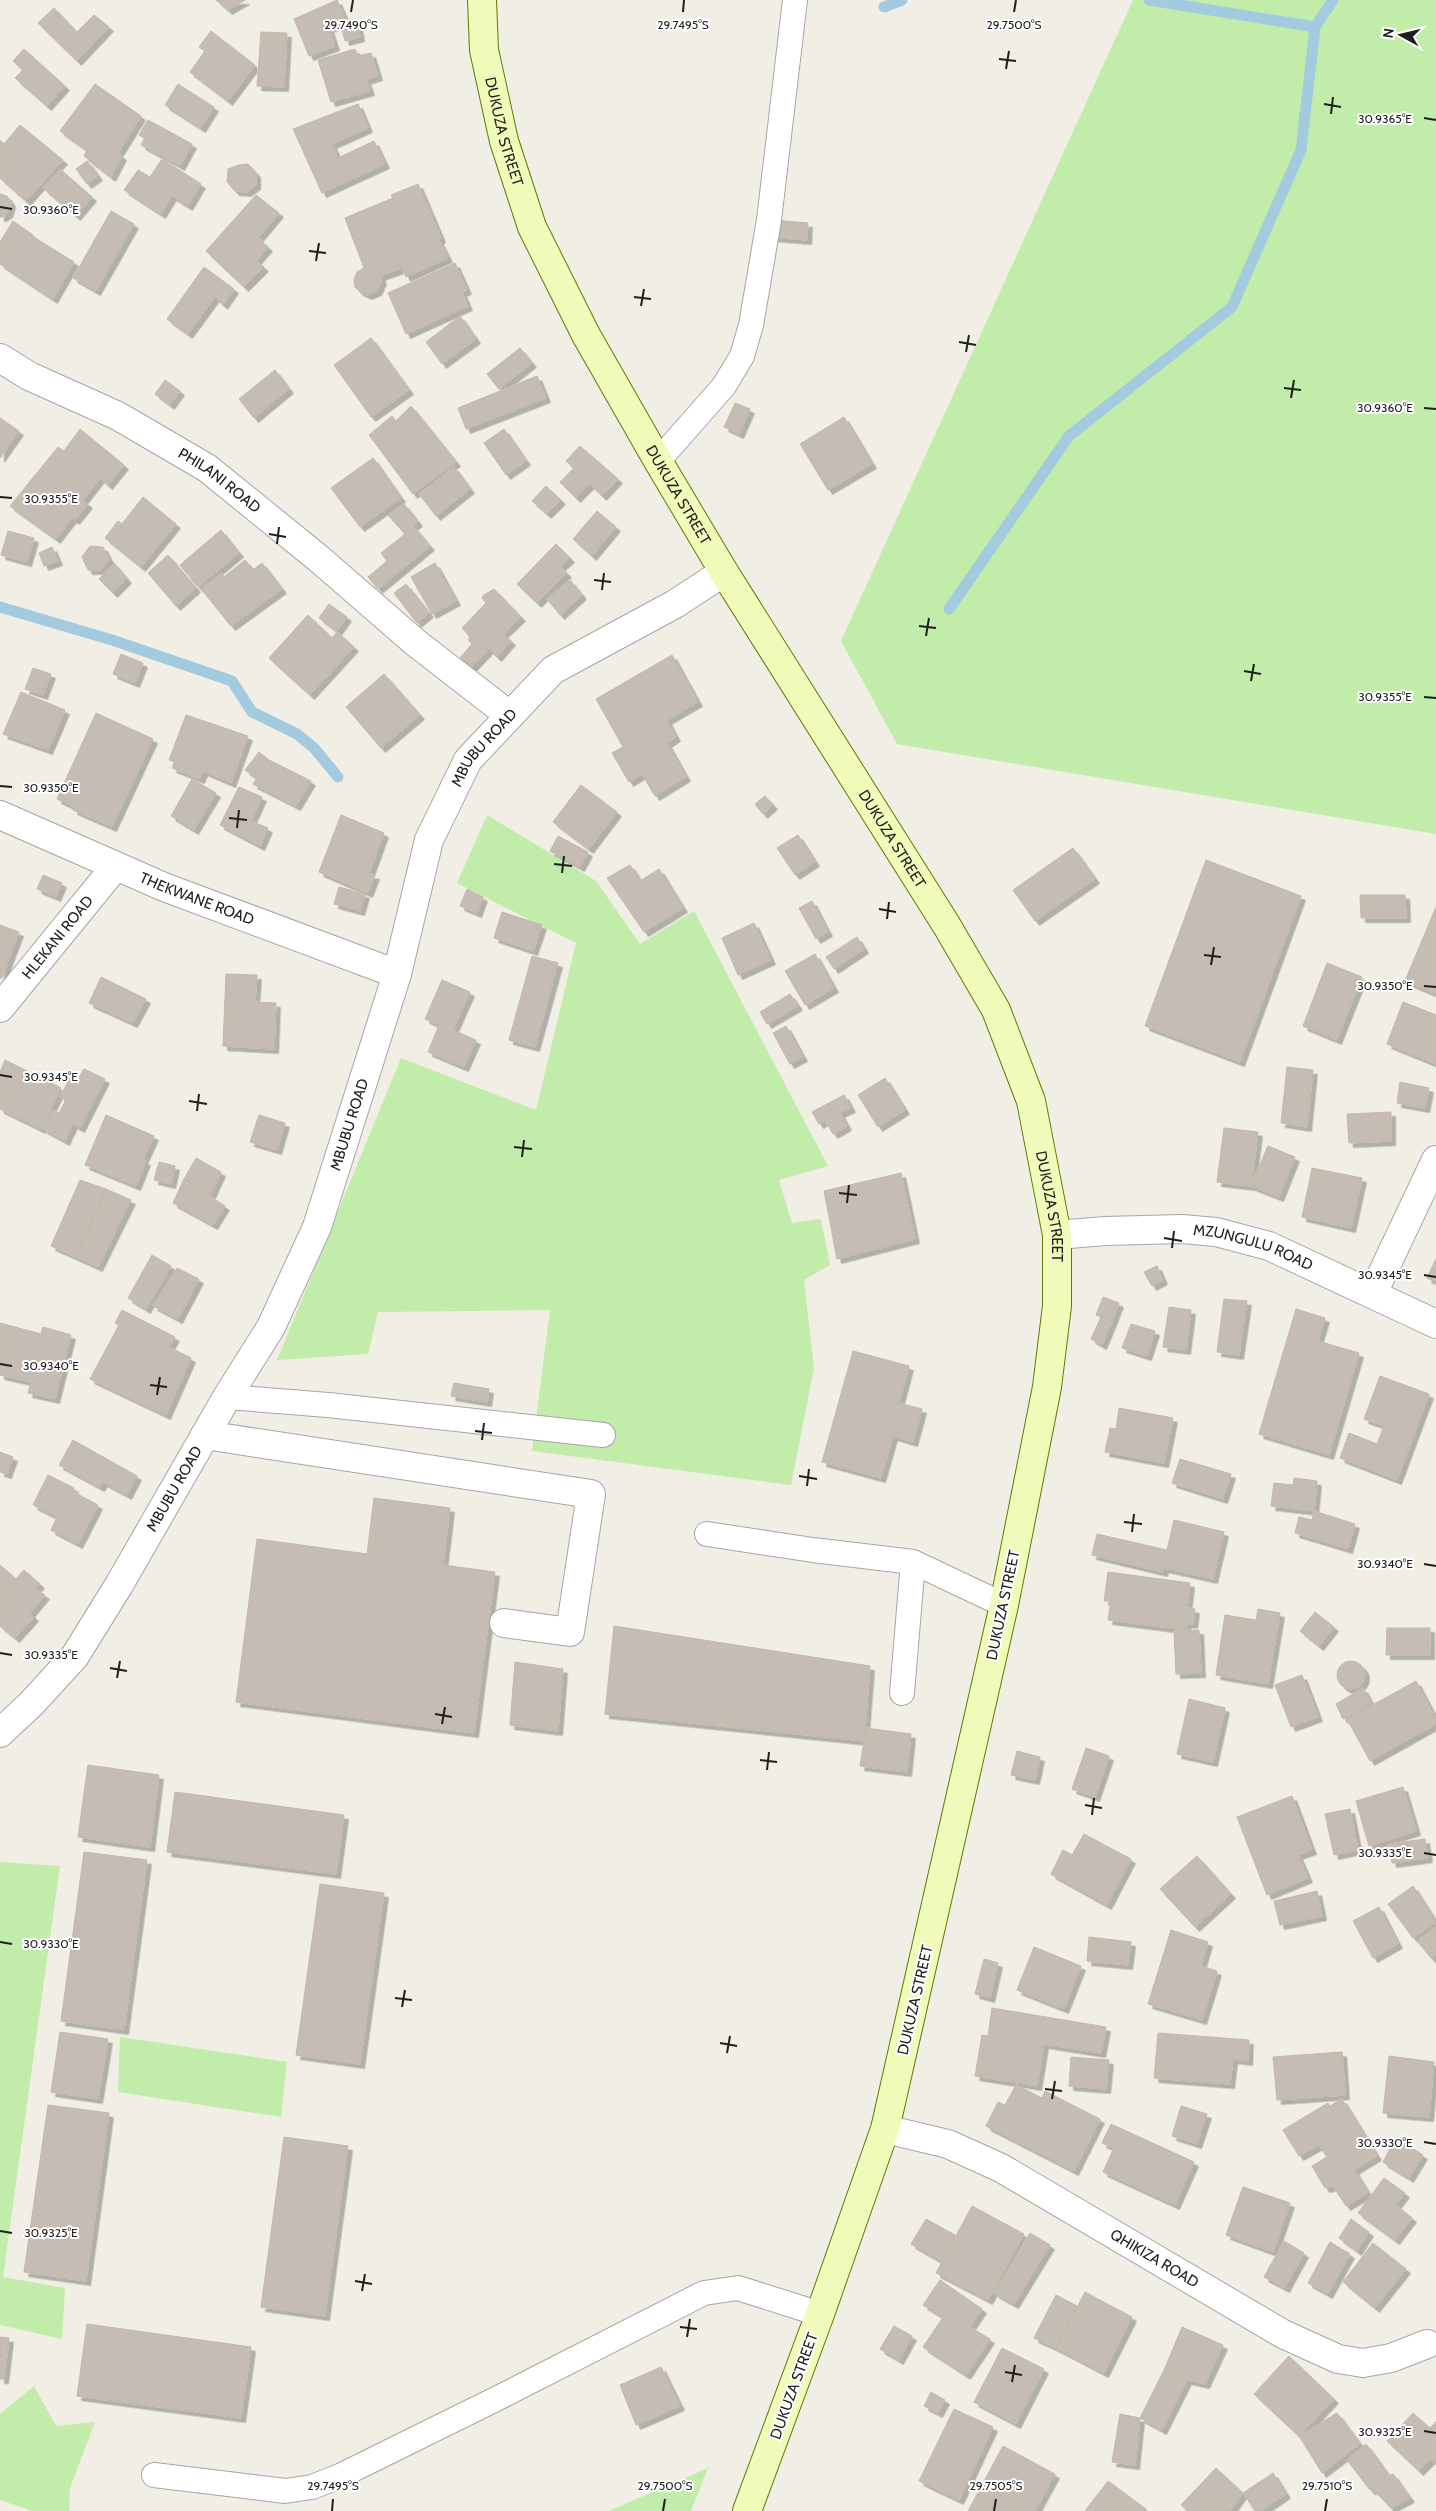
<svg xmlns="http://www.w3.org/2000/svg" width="1436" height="2511" viewBox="0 0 1436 2511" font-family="Cabin,sans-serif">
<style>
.grass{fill:#c2ecaa}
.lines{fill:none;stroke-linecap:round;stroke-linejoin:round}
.stream{stroke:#a4cadf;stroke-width:11}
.building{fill:#c5bdb4;stroke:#c3b7a7;filter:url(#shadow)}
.service-casing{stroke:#a6a6a6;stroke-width:26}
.minor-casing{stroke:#a6a6a6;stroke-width:30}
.secondary-casing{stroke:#5e7b01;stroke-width:30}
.service{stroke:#fff;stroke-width:24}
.minor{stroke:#fff;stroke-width:28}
.secondary{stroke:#effbb8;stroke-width:28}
.ticks{fill:none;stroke:#1f1f1f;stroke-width:2}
.labels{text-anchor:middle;stroke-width:4;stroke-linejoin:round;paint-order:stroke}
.street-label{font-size:15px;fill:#1f1f1f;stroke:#fff}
.ticks-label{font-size:12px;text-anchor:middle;fill:#1f1f1f;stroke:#fff;stroke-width:4;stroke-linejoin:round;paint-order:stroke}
</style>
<defs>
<filter id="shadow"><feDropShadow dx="4.5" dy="4.5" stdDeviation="0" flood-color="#0004"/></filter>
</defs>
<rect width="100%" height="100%" fill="#f0eee5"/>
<!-- grass -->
<path class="grass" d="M1133,0H1436V834L897,744L841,641Z
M487,815L596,881L640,944L694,911L828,1166L779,1180L792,1223L821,1219L830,1265L804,1280L814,1368L791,1485L532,1451L550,1310L378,1312L368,1354L277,1360L401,1058L536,1110L576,943L457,883Z
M0,1862L60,1866L3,2277L65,2288L62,2339L0,2325Z
M120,2037L287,2062L281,2117L118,2092Z
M34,2386L56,2426L95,2422L70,2488L69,2511H32L0,2500V2414Z
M708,2468L691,2511H609Z"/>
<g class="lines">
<!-- stream -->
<path class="stream" d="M1149,0L1315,27
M884,7L902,0
M0,607L112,640L232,681L252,712L297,734L314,748L338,777
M949,609L1069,436L1232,307L1301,150L1315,27L1333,0"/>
</g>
<!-- building -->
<path class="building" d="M216,0H245L228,10Z
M337,0L346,21L329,28L335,46L309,56L294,19Z
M54,8L77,32L94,15L109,27L77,61L38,23Z
M358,25L360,37L345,41L342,29Z
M211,31L255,65L228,101L190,72L205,51L199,47Z
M261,32L287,33L284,87L257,86Z
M24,49L65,86L47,106L15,78L23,70L13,61Z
M355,49L358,56L371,53L378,76L366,80L370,91L331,102L318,60Z
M95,84L141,116L118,153L122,156L111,177L84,156L87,150L60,131Z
M178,84L214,107L201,128L165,105Z
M358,104L368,128L332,144L338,158L374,141L385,164L322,193L293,129Z
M148,120L192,144L180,166L141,145L145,138L139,135Z
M20,125L63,160L26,201L0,178V140L4,144Z
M162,159L201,184L188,206L172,196L161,214L124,190L138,170L150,177Z
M87,161L98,176L87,184L76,169Z
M248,164L256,173V185L247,192L235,191L227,182L228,169L239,165Z
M60,169L92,197L76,216L43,188Z
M418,184L441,238L439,240L448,258L406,277L402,268L380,276L382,280L377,291L367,295L359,291L355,287L354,280L357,272L364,268L345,218L393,198L391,195Z
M0,194L7,196L11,203L8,213L2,217H0Z
M256,195L279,213L258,238L268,247L256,261L264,267L244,287L206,251Z
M111,211L134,224L96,291L73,278Z
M773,220L808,223L807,240L771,237Z
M13,221L33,235L32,236L74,262L53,299L0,264V242Z
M455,263L467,290L462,292L468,306L406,334L388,293Z
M204,267L234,289L223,305L215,297L188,334L167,319Z
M460,316L476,339L442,364L426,342Z
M371,338L409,390L371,417L334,365Z
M520,348L532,363L499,389L487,374Z
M275,370L289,389L254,418L239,399Z
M537,376L546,398L466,429L458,408Z
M165,380L180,391L170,405L155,394Z
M735,403L750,409L739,434L724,427Z
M411,406L456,462L413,494L369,435L392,416L396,421Z
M844,417L872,464L828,490L800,444Z
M0,418L19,431L0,458Z
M80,429L124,465L108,485L100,478L83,500L88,504L75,520L72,518L56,539L10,506L58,447L64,451Z
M504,429L526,461L506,475L484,443Z
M580,446L618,479L602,496L590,484L576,498L560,482L574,468L566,461Z
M373,458L401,498L360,527L331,488Z
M454,467L470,489L436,516L419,494Z
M546,486L561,500L547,514L532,501Z
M143,497L176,524L141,567L105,538L118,521L122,524Z
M404,504L418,522L413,526L430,546L378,589L368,577L387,561L381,553L405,534L388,515Z
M597,511L616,527L592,556L573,539Z
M221,530L239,553L198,587L180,565Z
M8,531L34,538L27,562L1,555Z
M556,544L570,558L560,567L567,573L537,603L517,584Z
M90,546L103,547L109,559L101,570H88L82,557Z
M52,547L58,561L44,566L39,553Z
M168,555L196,588L176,606L148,573Z
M245,560L253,570L262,563L282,589L231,626L201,589L222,573L224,577Z
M114,563L127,579L113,593L99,579Z
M435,563L456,601L432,614L411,577Z
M570,580L582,595L560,615L547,599Z
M406,584L429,613L417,623L394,593Z
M494,589L521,617L503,634L511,641L497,657L489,649L470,669L459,659L472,644L468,640L470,637L462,628L486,603L482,598L484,595Z
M329,604L347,617L337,631L319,618Z
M308,615L332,638L337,632L354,647L310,695L269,658Z
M121,654L143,663L135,683L113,674Z
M672,655L698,702L667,720L676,737L667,743L686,777L655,796L642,774L629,782L612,753L623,747L596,699Z
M33,668L51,674L43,695L25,689Z
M384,674L420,715L381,748L346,707Z
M21,692L65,710L48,750L3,734Z
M96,713L153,739L112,827L73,810L74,807L57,799Z
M186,715L248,736L231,783L203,771L200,779L172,768L175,762L169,760Z
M259,752L269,760L311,781L296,806L253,784L257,778L245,770Z
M192,779L216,793L194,830L171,816Z
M581,785L617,812L589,849L553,822Z
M239,787L262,797L251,821L268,828L260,846L220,825Z
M765,796L773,805L763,814L755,804Z
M341,815L384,833L369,874L375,875L368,893L319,872Z
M798,835L815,862L795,875L777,848Z
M558,836L588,852L580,867L550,851Z
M1073,848L1095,879L1035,921L1013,890Z
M1206,860L1301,896L1240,1062L1145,1026Z
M630,865L640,881L659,869L683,908L644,932L607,878Z
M43,875L62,883L56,897L37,889Z
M339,887L365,894L360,911L334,904Z
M467,889L483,897L477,913L460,906Z
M1360,895H1405L1406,918H1361Z
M812,901L828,932L816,939L799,908Z
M1436,907V994L1405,981Z
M502,912L542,925L533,951L494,938Z
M754,923L771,960L738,975L722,938Z
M0,925L19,932L9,958L0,955Z
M857,937L864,949L834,969L826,957Z
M815,954L834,988L805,1005L785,971Z
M0,955L9,958L2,978H0Z
M532,956L558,963L535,1047L509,1040Z
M1327,963L1362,977L1337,1040L1303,1026Z
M226,974L257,975L255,1002L276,1003L274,1049L223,1046Z
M101,977L146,999L133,1023L89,1003Z
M442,980L470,992L453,1030L476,1040L464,1067L428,1052L439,1025L425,1019Z
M790,994L798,1006L767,1024L760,1012Z
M1403,1002L1436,1015V1064L1387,1044Z
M786,1026L803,1057L790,1064L773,1033Z
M5,1060L61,1088L41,1129L0,1109V1072Z
M1287,1067L1313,1070L1307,1127L1281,1123Z
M84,1069L105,1079L80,1128L73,1124L65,1141L43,1129L53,1110L59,1113L66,1100L60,1097L71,1076L78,1079Z
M885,1078L905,1110L878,1127L858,1095Z
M1400,1082L1429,1088L1425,1108L1397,1103Z
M844,1095L851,1108L840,1113L847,1126L833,1134L825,1120L819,1124L812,1112Z
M1391,1112V1141L1349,1143L1347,1114Z
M106,1115L154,1136L143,1160L146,1161L136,1186L85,1165Z
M259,1115L285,1123L277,1150L250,1142Z
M1224,1128L1258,1132L1251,1186L1217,1182Z
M1268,1146L1295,1157L1279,1197L1251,1186Z
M196,1158L221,1172L210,1196L184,1179Z
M159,1162L175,1166L171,1184L154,1180Z
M1312,1168L1362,1178L1351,1228L1302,1217Z
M901,1173L915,1239L837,1259L824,1191Z
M184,1179L225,1206L213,1225L173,1203Z
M80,1180L106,1189L76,1257L51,1246Z
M106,1189L131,1200L98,1267L76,1257Z
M152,1255L171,1266L146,1309L128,1298Z
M1436,1259V1282L1427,1278Z
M1157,1266L1163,1280L1152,1286L1144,1272Z
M177,1268L199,1279L178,1319L153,1306Z
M1103,1297L1119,1303L1112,1321L1096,1315Z
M1224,1299L1247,1301L1239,1355L1217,1352Z
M1169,1307L1191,1310L1186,1350L1163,1347Z
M1296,1309L1325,1318L1318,1341L1359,1353L1329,1455L1259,1434Z
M122,1310L175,1337L169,1347L191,1358L166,1415L90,1379L119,1325L115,1323Z
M1101,1317L1112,1321L1102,1345L1091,1339Z
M0,1323L41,1334L43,1327L71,1335L55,1399L28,1393L31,1382L0,1375Z
M1131,1324L1155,1331L1147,1356L1122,1348Z
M853,1351L909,1366L899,1403L922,1409L913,1442L893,1436L881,1478L822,1462Z
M1380,1376L1429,1394L1397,1480L1340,1458L1349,1433L1377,1444L1384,1426L1364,1419Z
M454,1383L489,1389L487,1402L451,1396Z
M1119,1408L1173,1418L1164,1463L1105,1452L1110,1428L1116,1429Z
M73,1440L137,1476L127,1495L103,1482L100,1487L59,1465Z
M0,1452L13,1457L7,1474L0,1472Z
M1180,1459L1231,1474L1223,1499L1172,1483Z
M48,1475L74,1488L72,1491L98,1505L78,1544L51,1530L57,1517L33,1505Z
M1294,1478L1317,1481L1314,1511L1271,1506L1274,1483L1293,1485Z
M374,1498L450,1508L443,1565L495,1572L474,1733L236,1702L257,1539L367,1554Z
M1314,1511L1355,1524L1348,1549L1295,1533L1299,1517L1312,1520Z
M1174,1520L1224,1532L1213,1579L1164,1568L1163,1572L1092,1555L1097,1534L1167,1550Z
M0,1565L16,1579L24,1570L40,1584L36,1589L45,1595L30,1613L34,1617L15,1638L0,1626Z
M1108,1572L1190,1583L1187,1608L1195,1609L1193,1624L1187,1623L1186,1630L1108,1620L1111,1601H1104Z
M1258,1609L1280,1613L1268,1684L1216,1675L1225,1615L1256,1620Z
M1315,1612L1334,1627L1319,1646L1300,1631Z
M614,1626L870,1666L864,1741L605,1714Z
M1387,1628H1430V1655H1386Z
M1199,1630L1201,1673L1176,1674L1174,1631Z
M1337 1675a14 14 0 1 1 28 0a14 14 0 1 1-28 0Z
M515,1662L563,1669L558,1731L510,1725Z
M1302,1675L1318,1717L1291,1727L1275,1685Z
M1416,1681L1436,1719V1724L1370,1761L1347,1719Z
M1363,1688L1371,1703L1343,1719L1336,1704Z
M1189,1699L1225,1708L1213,1762L1177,1754Z
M866,1728L911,1734L907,1772L860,1766Z
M1086,1748L1109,1756L1095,1797L1072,1789Z
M1017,1751L1040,1757L1035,1780L1011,1775Z
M88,1765L159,1775L150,1847L78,1837Z
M1403,1787L1416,1831L1369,1846L1356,1801Z
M175,1792L344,1815L336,1874L167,1852Z
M1292,1796L1312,1850L1298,1855L1308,1878L1267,1895L1237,1817Z
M1350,1809L1358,1850L1334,1855L1325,1814Z
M1084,1834L1131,1859L1107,1905L1051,1874L1063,1850L1072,1855Z
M1425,1839L1428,1858L1392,1863L1389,1844Z
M84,1852L147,1860L124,2030L61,2021Z
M1197,1856L1231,1894L1195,1927L1160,1889Z
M320,1884L384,1893L360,2064L296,2055Z
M1413,1886L1436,1922L1413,1938L1388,1904Z
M1317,1891L1322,1916L1280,1925L1274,1901Z
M1379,1907L1398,1944L1373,1958L1353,1921Z
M1436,1926V1955L1432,1959L1417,1941Z
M1171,1930L1208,1942L1201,1966L1217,1971L1202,2020L1148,2004Z
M1089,1937L1131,1942L1128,1965L1087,1961Z
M1034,1947L1081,1966L1064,2009L1017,1990Z
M984,1959L998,1963L990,1998L975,1994Z
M992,2008L1106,2027L1101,2053L1044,2044L1037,2086L975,2076L982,2035L988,2036Z
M60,2032L108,2039L98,2099L51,2092Z
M1158,2033L1249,2040L1248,2061L1233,2059L1230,2084L1154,2078Z
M1342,2052L1345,2095L1277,2100L1273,2057Z
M1389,2056L1434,2062L1429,2117L1383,2113Z
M1071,2057L1109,2060L1106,2089L1069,2086Z
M1016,2085L1042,2098L1045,2091L1100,2119L1074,2171L986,2126L998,2102L1005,2105Z
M1342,2099L1377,2156L1354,2170L1368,2193L1346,2206L1333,2186L1325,2188L1312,2166L1327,2157L1319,2145L1299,2156L1283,2130L1328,2103L1330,2106Z
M48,2105L109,2113L86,2281L24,2272Z
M1181,2106L1207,2114L1197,2144L1172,2136Z
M1111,2124L1194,2162L1175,2205L1103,2172L1114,2148L1102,2143Z
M284,2137L348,2146L325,2316L261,2307Z
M1396,2138L1423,2155L1409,2178L1383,2162Z
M1384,2178L1405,2193L1396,2205L1412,2218L1395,2240L1358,2213Z
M1243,2187L1290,2203L1273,2252L1226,2235Z
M972,2206L1024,2234L988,2300L936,2273Z
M926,2219L955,2235L941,2261L911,2244Z
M1351,2219L1369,2232L1357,2251L1339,2238Z
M1030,2233L1050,2245L1014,2304L994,2293Z
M1284,2241L1304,2253L1285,2288L1264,2277Z
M1330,2242L1350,2254L1328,2294L1308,2283Z
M1373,2243L1406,2269L1375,2308L1343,2282Z
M940,2280L982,2309L970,2327L990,2339L966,2375L923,2347L943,2317L923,2305Z
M1085,2292L1132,2317L1104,2373L1056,2348Z
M1056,2295L1077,2306L1056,2348L1034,2338Z
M87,2324L251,2347L241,2418L77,2396Z
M894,2326L912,2336L899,2360L880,2349Z
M1182,2327L1223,2345L1205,2384L1187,2380L1165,2368Z
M0,2337L9,2338L4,2379H0Z
M1002,2348L1044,2369L1016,2424L974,2402Z
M1289,2356L1334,2399L1299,2436L1254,2394Z
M661,2367L680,2406L636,2425L620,2385Z
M1165,2368L1187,2380L1162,2430L1140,2418Z
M931,2392L945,2400L938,2413L924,2406Z
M954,2409L993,2427L959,2500L919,2481Z
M1337,2413L1360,2444L1322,2473L1299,2436Z
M1413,2413L1430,2428L1436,2422V2465L1431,2459L1419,2471L1387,2441Z
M1120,2414L1140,2418L1135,2465L1112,2462Z
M1366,2444L1389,2476L1393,2474L1410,2498L1391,2508L1374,2490H1370L1347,2460Z
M1003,2446L1055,2474L1035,2511H968Z
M1216,2468L1243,2493L1230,2511H1188L1181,2505Z
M1273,2473L1286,2494L1261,2511H1255L1243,2493Z
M1108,2481L1146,2509L1144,2511H1085Z"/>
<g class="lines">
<defs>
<path id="service" d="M658,461L724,386L742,356L751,325L769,220L795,0
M227,1397L328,1405L603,1435
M707,1534L813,1550L913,1562L1004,1605
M902,1693L913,1562
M154,2475L285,2491L312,2487L340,2476L496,2399L704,2293L738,2288L820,2314"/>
<g id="minor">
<path id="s1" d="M0,358L29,376L118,416L207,468L318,558L416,643L509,715"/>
<path id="s2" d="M0,815L164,887L397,974"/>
<path id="s3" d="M0,1008L115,867"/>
<path id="s4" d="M1057,1235L1105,1231L1182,1229L1216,1232L1269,1246L1436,1324"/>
<path d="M1373,1293L1436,1160"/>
<path d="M205,1435L591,1494L570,1632L504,1623"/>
<path id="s5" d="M0,1733L31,1704L75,1656L119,1585L227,1397L271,1327L317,1227L397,974L429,840L468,760L553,670L675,604L724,572"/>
<path id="s6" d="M885,2129L948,2144L1001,2168L1283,2334L1338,2359L1363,2363L1391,2358L1427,2344"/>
</g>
<g id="secondary">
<path id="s7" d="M482,0L484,50L504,141L532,227L586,335L658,461L724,572L947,926L996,1010L1031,1101L1057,1235V1306L1047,1387L1004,1605L885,2129L820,2314L747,2511"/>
</g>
</defs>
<!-- service casing -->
<use href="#service" class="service-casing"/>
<!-- minor casing -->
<use href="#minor" class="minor-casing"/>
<!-- secondary casing -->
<use href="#secondary" class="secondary-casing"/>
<!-- service -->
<use href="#service" class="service"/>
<!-- minor -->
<use href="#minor" class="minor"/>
<!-- secondary -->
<use href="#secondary" class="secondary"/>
</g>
<!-- ticks -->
<path class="ticks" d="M351,12L353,0M683,12L684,0M1014,12L1016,0M999,59L1016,61M1006,69L1009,51M1324,104L1341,107M1331,114L1333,97M1424,118L1436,120M0,207L12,209M309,251L326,253M316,261L319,243M634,297L651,299M641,306L644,289M959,342L976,345M966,352L969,335M1284,388L1301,390M1291,398L1294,380M1424,408L1436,409M0,497L12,498M269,534L286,537M277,544L279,527M594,580L611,582M602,590L604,573M919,626L936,628M926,636L929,618M1244,671L1261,674M1251,681L1254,664M1424,697L1436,698M0,786L12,787M229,818L247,820M237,828L239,810M554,864L572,866M562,873L564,856M879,909L896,912M887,919L889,902M1204,955L1221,957M1211,965L1214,947M1424,986L1436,987M0,1075L12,1077M189,1101L207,1104M197,1111L199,1094M514,1147L532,1149M522,1157L524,1140M839,1193L857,1195M847,1203L849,1185M1164,1238L1182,1241M1172,1248L1174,1231M1424,1275L1436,1277M0,1364L12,1366M150,1385L167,1387M157,1395L160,1377M475,1431L492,1433M482,1440L484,1423M799,1476L817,1479M807,1486L809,1469M1124,1522L1142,1524M1132,1532L1134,1514M1424,1564L1436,1566M0,1653L12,1655M110,1668L127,1671M117,1678L120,1661M435,1714L452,1717M442,1724L445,1707M760,1760L777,1762M767,1770L769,1752M1085,1805L1102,1808M1092,1815L1094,1798M1424,1853L1436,1855M0,1942L12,1944M395,1998L412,2000M402,2007L405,1990M720,2043L737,2046M727,2053L730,2036M1045,2089L1062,2091M1052,2099L1055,2081M1424,2142L1436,2144M0,2231L12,2233M355,2281L372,2284M362,2291L365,2274M680,2327L697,2329M687,2337L690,2319M1005,2372L1022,2375M1012,2382L1015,2365M1424,2431L1436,2433M332,2511L333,2499M663,2511L665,2499M994,2511L996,2499M1325,2511L1327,2499"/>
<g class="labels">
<!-- street labels -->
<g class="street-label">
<text dy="5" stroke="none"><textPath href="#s7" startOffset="134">DUKUZA STREET</textPath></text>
<text dy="5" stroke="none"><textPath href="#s1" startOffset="252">PHILANI ROAD</textPath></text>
<text dy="5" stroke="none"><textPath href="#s7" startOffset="539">DUKUZA STREET</textPath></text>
<text dy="5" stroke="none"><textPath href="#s5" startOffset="1112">MBUBU ROAD</textPath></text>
<text dy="5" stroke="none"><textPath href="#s7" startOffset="944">DUKUZA STREET</textPath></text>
<text dy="5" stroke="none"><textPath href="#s2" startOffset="214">THEKWANE ROAD</textPath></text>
<text dy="5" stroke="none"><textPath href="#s3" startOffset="91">HLEKANI ROAD</textPath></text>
<text dy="5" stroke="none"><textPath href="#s5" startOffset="708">MBUBU ROAD</textPath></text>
<text dy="5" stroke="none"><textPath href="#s7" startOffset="1349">DUKUZA STREET</textPath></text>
<text dy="5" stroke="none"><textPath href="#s4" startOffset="199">MZUNGULU ROAD</textPath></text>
<text dy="5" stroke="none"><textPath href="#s5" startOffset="302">MBUBU ROAD</textPath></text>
<text transform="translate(1003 1605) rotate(-78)" y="5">DUKUZA STREET</text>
<text transform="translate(915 2000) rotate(-77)" y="5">DUKUZA STREET</text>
<text dy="5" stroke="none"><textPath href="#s6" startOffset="301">QHIKIZA ROAD</textPath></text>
<text transform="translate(794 2386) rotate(-70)" y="5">DUKUZA STREET</text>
</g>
</g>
<g class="ticks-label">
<text x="351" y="29">29.7490°S</text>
<text x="683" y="29">29.7495°S</text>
<text x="1014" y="29">29.7500°S</text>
<text x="1385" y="123">30.9365°E</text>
<text x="51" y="214">30.9360°E</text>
<text x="1385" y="412">30.9360°E</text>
<text x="51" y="503">30.9355°E</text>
<text x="1385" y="701">30.9355°E</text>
<text x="51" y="792">30.9350°E</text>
<text x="1385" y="990">30.9350°E</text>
<text x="51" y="1081">30.9345°E</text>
<text x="1385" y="1279">30.9345°E</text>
<text x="51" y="1370">30.9340°E</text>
<text x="1385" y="1568">30.9340°E</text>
<text x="51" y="1659">30.9335°E</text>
<text x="1385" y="1857">30.9335°E</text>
<text x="51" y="1948">30.9330°E</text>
<text x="1385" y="2147">30.9330°E</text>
<text x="51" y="2237">30.9325°E</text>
<text x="1385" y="2436">30.9325°E</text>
<text x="333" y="2490">29.7495°S</text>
<text x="665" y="2490">29.7500°S</text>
<text x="996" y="2490">29.7505°S</text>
<text x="1327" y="2490">29.7510°S</text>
</g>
<!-- north arrow -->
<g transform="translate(1401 35) rotate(278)" stroke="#ffffff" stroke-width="4" paint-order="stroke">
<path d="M0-4L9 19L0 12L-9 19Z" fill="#1f1f1f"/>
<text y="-8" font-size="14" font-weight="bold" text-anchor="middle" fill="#1f1f1f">N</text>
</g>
</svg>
